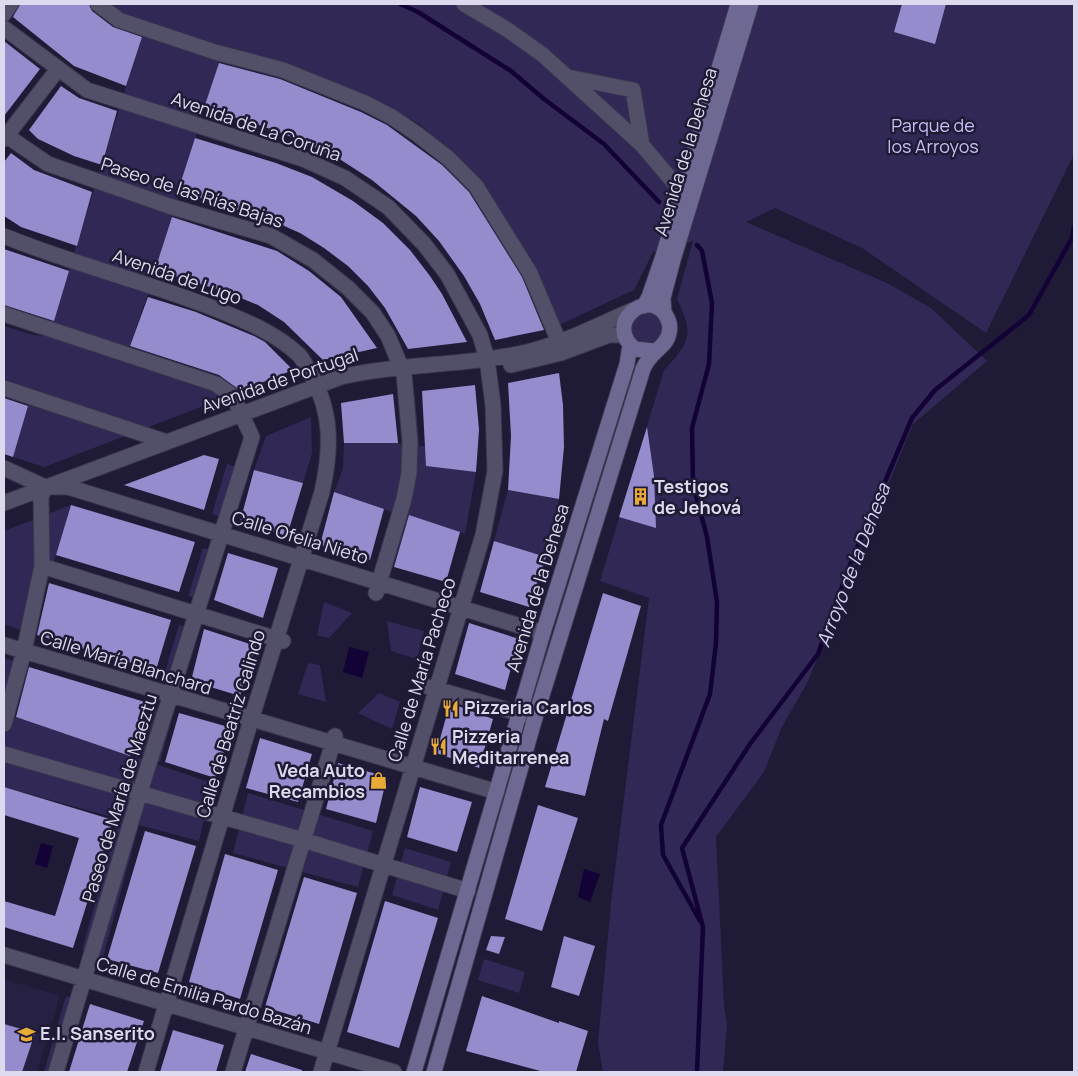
<svg xmlns="http://www.w3.org/2000/svg" width="1078" height="1076" viewBox="0 0 1078 1076" font-family="Manrope,sans-serif">
<style>
.built{fill:#262142}
.green{fill:#312856}
.water{fill:#130236}
.lines{fill:none;stroke-linecap:round;stroke-linejoin:round}
.stream{stroke:#130236;stroke-width:4.5}
.building{fill:#948ccc}
.street-casing{stroke:#39354f;stroke-width:17}
.secondary-casing{stroke:#39354f;stroke-width:17}
.street{stroke:#524f69;stroke-width:15}
.secondary{stroke:#6e6993;stroke-width:15}
.labels{text-anchor:middle;stroke-width:5;stroke-linejoin:round;paint-order:stroke}
.park-label{font-size:18px;fill:#c5bff5;stroke:#1f1a35}
.street-label{font-size:18px;fill:#dcdaec;stroke:#1f1a35}
.poi-label{font-size:18px;font-weight:bold;fill:#dcdaec;stroke:#1f1a35;text-anchor:start}
.water-label{font-size:19px;font-style:italic;fill:#d4d1f5;stroke:#1f1a35}
</style>
<rect width="100%" height="100%" fill="#1f1a35"/>
<!-- built -->
<path class="built" d="M4,979L60,996L37,1072H4Z"/>
<!-- green -->
<path class="green" d="M111,4H1074V154L986,333L862,248L775,208L746,222L887,283L931,308L987,361L913,424L808,681L781,729L764,772L716,837L724,1005L727,1024L723,1072H603L598,1043L611,903L649,598L600,581L664,370C689,343 695,335 677,299L693,241L653,252L634,290L557,326L472,172L421,125L361,92L121,12Z
M143,33L221,57C189,153 165,252 129,347L229,381L240,392L44,467L13,457L29,402L4,385V326L33,335L48,336Z
M631 329a16 16 0 1 1 32 0a16 16 0 1 1-32 0Z
M415,395L419,446H426V466L476,472L465,534L409,515L393,568L378,566L392,512L334,492L343,469L344,443H398L404,446L400,396Z
M311,417L312,453L303,483L254,470L266,436Z
M227,464L248,472L233,521L212,514Z
M508,490L559,499L546,557L494,541Z
M71,505L32,634L4,624V531Z
M203,548L222,553L208,601L188,596Z
M324,602L352,613L329,638L317,635Z
M387,621L424,631L417,659L391,651Z
M179,625L199,631L184,682L164,675Z
M4,658L21,663L7,714L212,783L199,841L139,825L103,957L82,950L119,819L4,787Z
M308,663L320,665L326,702L298,694Z
M379,693L400,702L392,729L358,713Z
M155,708L173,715L160,762L139,754Z
M248,793L373,831L358,887L233,853Z
M405,848L451,862L438,910L392,895Z
M484,959L525,972L519,993L478,980Z
M66,996L85,1001L64,1072H44Z"/>
<!-- water -->
<path class="water" d="M349,647L369,652L362,678L343,672Z
M41,843L53,846L47,868L35,864Z
M584,869L600,874L590,902L578,897Z"/>
<g class="lines">
<!-- stream -->
<path class="stream" d="M400,4L418,12L511,71L544,99L604,144L659,202
M697,245L702,251L712,303L709,364L692,428L693,484L707,537L717,602L716,643L710,694L661,825L663,855L700,921
M697,1072L703,927L682,848L750,744L818,654L851,562L912,418L935,390L1029,315L1072,238L1074,227"/>
</g>
<!-- building -->
<path class="building" d="M20,4H89L92,11L113,27L142,37L126,86L74,66L13,17Z
M902,4H946L935,44L894,32Z
M4,41L40,69L4,116Z
M219,63L280,79L361,112L387,125L442,165L469,192L522,277L544,330L495,340L480,304L464,276L439,241L416,216L372,180L341,160L297,139L262,126L204,108Z
M61,86L79,98L117,111L102,165L74,156L38,139L29,130Z
M195,138L276,163L312,177L353,201L383,223L410,250L430,276L442,294L467,342L408,349L385,308L368,286L348,266L324,248L300,233L273,221L178,191Z
M11,153L34,170L92,192L77,246L21,227L4,216V162Z
M172,217L277,251L309,271L341,297L377,348L323,360L284,322L258,305L226,292L155,270Z
M4,249L69,271L54,321L4,305Z
M148,297L196,312L254,336L265,342L293,370L241,391L219,375L130,346Z
M559,373L563,405L564,447L559,499L508,490L511,436L508,383Z
M475,385L479,430L476,472L426,466L422,391Z
M393,394L398,443H344L341,403Z
M4,398L28,406L13,457L4,454Z
M647,427L654,476L656,528L619,517Z
M204,455L219,459L204,510L124,485Z
M254,470L303,483L287,536L240,522Z
M334,492L384,509L370,560L320,545Z
M71,505L195,542L179,592L56,555Z
M409,515L460,532L446,582L394,567Z
M494,541L546,557L529,607L480,592Z
M228,553L278,568L263,618L214,600Z
M49,583L171,620L156,670L37,635Z
M603,593L641,606L608,721L604,719L585,796L545,787Z
M469,623L519,639L505,690L455,674Z
M204,629L256,646L240,696L191,681Z
M29,667L145,702L130,756L16,717Z
M450,703L493,719L479,768L436,753Z
M179,713L232,728L215,778L165,762Z
M260,738L312,754L298,802L246,788Z
M338,763L387,777L376,823L326,809Z
M4,787L113,820L73,948L4,927V901L55,916L79,838L4,815Z
M420,787L472,802L457,852L407,837Z
M538,805L578,818L542,931L505,919Z
M145,831L196,846L158,973L107,959Z
M225,854L278,870L240,999L189,982Z
M304,877L357,893L319,1024L265,1007Z
M385,901L438,918L399,1048L347,1032Z
M491,936L505,937L499,954L486,950Z
M564,936L595,946L579,996L551,987Z
M482,996L559,1023V1021L588,1031L576,1072H544L466,1051Z
M90,1004L144,1021L127,1072H69Z
M4,1024L35,1033L22,1072H4Z
M173,1030L224,1045L216,1072H160Z
M251,1054L302,1070V1072H245Z"/>
<g class="lines">
<defs>
<path id="street" d="M98,4L119,20L215,52L283,70L365,103L392,117L417,134L448,158L476,186L530,273L559,342
M464,4L508,30L543,55L642,145L681,191
M4,14L11,4
M4,28L87,90L303,159L345,178L388,207L424,244L447,274L460,298L480,335L487,359L493,405L495,471L483,535L321,1072
M568,77L633,90L642,145
M7,136L48,164L169,206L271,236L313,260L348,288L373,313L388,336L404,374L410,442L409,473L404,499L376,593
M4,139L58,69
M4,236C72,264 144,281 213,308C243,320 275,332 299,355C304,360 307,369 311,375C333,413 331,451 322,492L251,720L146,1072
M4,314L216,384L233,396L252,437L140,792L56,1072
M511,365L561,353L609,335H625
M4,388L164,441
M4,468L45,487H68L543,633
M4,503L341,377C402,363 466,366 527,352C564,343 598,325 633,310
M42,566L283,641
M4,645L497,792
M429,687L532,717
M4,724L24,651L42,566L41,497L45,487
M4,754L303,840L468,891
M4,955L394,1072
M233,1072L335,736"/>
<path id="secondary" d="M644,306L649,297L663,256L738,4
M664,313L663,298L673,260L751,4
M414,1072L543,633L627,364L630,345
M434,1072L535,718L643,369C650,351 667,347 669,333C671,326 669,320 665,314C645,288 604,325 635,349L654,351"/>
</defs>
<!-- street casing -->
<use href="#street" class="street-casing"/>
<!-- secondary casing -->
<use href="#secondary" class="secondary-casing"/>
<!-- street -->
<use href="#street" class="street"/>
<!-- secondary -->
<use href="#secondary" class="secondary"/>
</g>
<!-- icons -->
<defs>
<symbol id="building-bare" viewBox="-9 -9 18 18"><path d="M-4-6H4V6H1V3H-1V6H-4ZM-2.5-4.3h1.7v1.8h-1.7ZM.8-4.3h1.7v1.8H.8ZM-2.5-1h1.7V.8h-1.7ZM.8-1h1.7V.8H.8Z" fill="#e8ab37" stroke="#1f1a35" stroke-width="2.5" paint-order="stroke"/></symbol>
<symbol id="restaurant-bare" viewBox="-9 -9 18 18"><path d="M-5-6h1v4h1v-4h1v4h1v-4h1v5L-1.5 .5V6h-2V.5L-5-1ZM5-6V6H3V1.5H1.5Q1.5-4 5-6Z" fill="#e8ab37" stroke="#1f1a35" stroke-width="2.5" paint-order="stroke"/></symbol>
<symbol id="shop-bare" viewBox="-9 -9 18 18"><path d="M-5-2.5h2.3a2.7 3.5 0 0 1 5.4 0H5L5.5 6h-11ZM-1.5-2.5h3a1.5 2.3 0 0 0-3 0Z" fill="#e8ab37" stroke="#1f1a35" stroke-width="2.5" paint-order="stroke"/></symbol>
<symbol id="school-bare" viewBox="-9 -9 18 18"><path d="M0-5L7-2L0 1L-7-2ZM-4 1L0 2.5L4 1V4Q0 6-4 4Z" fill="#e8ab37" stroke="#1f1a35" stroke-width="2.5" paint-order="stroke"/></symbol>
</defs>
<g fill-rule="evenodd">
<use href="#building-bare" x="628" y="484" width="25" height="25"/>
<use href="#restaurant-bare" x="438" y="696" width="25" height="25"/>
<use href="#restaurant-bare" x="426" y="734" width="25" height="25"/>
<use href="#shop-bare" x="366" y="768" width="25" height="25"/>
<use href="#school-bare" x="14" y="1022" width="25" height="25"/>
</g>
<g class="labels">
<!-- park labels -->
<g class="park-label">
<text x="933" y="132">Parque de<tspan x="933" dy="21">los Arroyos</tspan></text>
</g>
<!-- street labels -->
<g class="street-label">
<text transform="translate(256 127) rotate(19)" y="6">Avenida de La Coruña</text>
<text transform="translate(686 152) rotate(-73)" y="6">Avenida de la Dehesa</text>
<text transform="translate(192 193) rotate(18)" y="6">Paseo de las Rías Bajas</text>
<text transform="translate(177 277) rotate(19)" y="6">Avenida de Lugo</text>
<text transform="translate(280 381) rotate(-19)" y="6">Avenida de Portugal</text>
<text transform="translate(300 538) rotate(17)" y="6">Calle Ofelia Nieto</text>
<text transform="translate(538 588) rotate(-73)" y="6">Avenida de la Dehesa</text>
<text transform="translate(126 663) rotate(17)" y="6">Calle María Blanchard</text>
<text transform="translate(422 670) rotate(-73)" y="6">Calle de María Pacheco</text>
<text transform="translate(231 724) rotate(-73)" y="6">Calle de Beatriz Galindo</text>
<text transform="translate(120 798) rotate(-73)" y="6">Paseo de María de Maeztu</text>
<text transform="translate(204 996) rotate(17)" y="6">Calle de Emilia Pardo Bazán</text>
</g>
<!-- poi labels -->
<g class="poi-label">
<text x="654" y="493">Testigos<tspan x="654" dy="21">de Jehová</tspan></text>
<text x="464" y="714">Pizzeria Carlos</text>
<text x="452" y="743">Pizzeria<tspan x="452" dy="21">Meditarrenea</tspan></text>
<text x="365" y="777" text-anchor="end">Veda Auto<tspan x="365" dy="21">Recambios</tspan></text>
<text x="40" y="1040">E.I. Sanserito</text>
</g>
<!-- water labels -->
<g class="water-label">
<text transform="translate(853 565) rotate(-69)" y="7">Arroyo de la Dehesa</text>
</g>
</g>
<!-- border -->
<rect width="1078" height="1076" fill="none" stroke="#dcdaec" stroke-width="10"/>
</svg>
